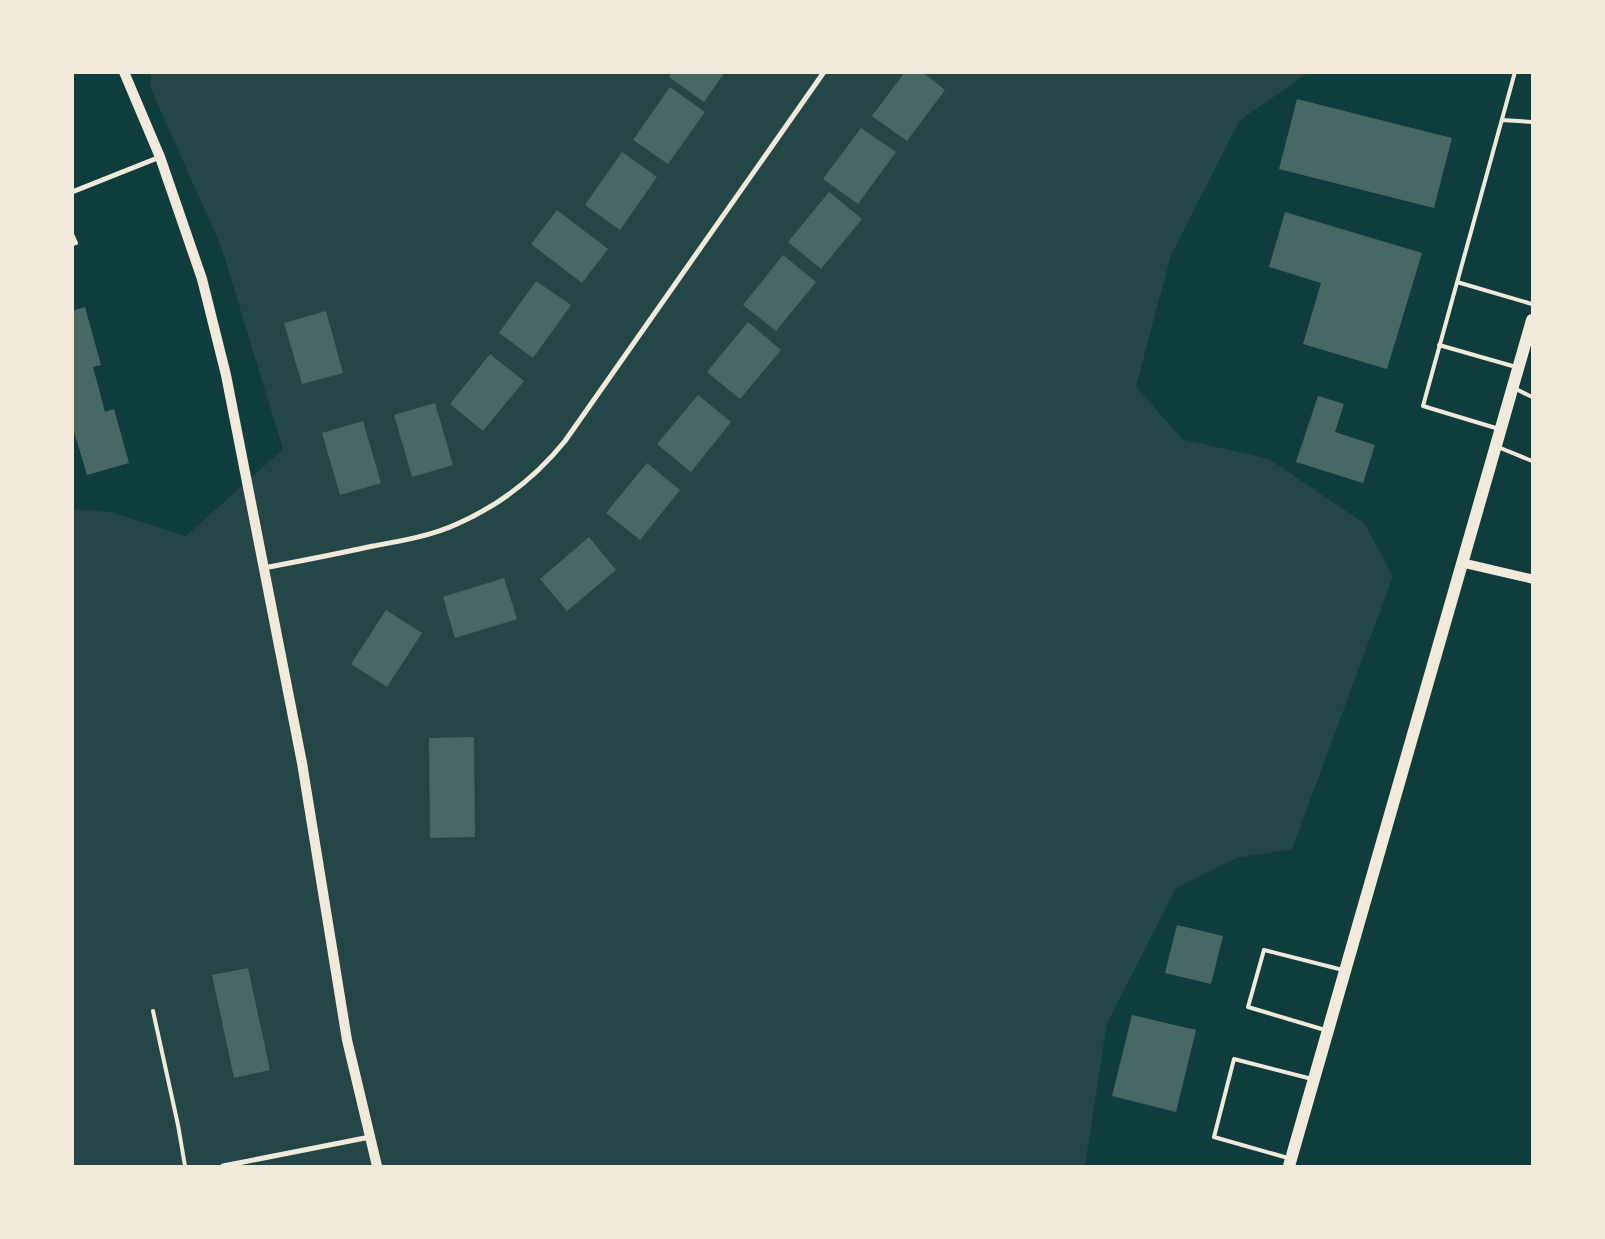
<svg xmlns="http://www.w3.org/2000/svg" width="1605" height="1239" viewBox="0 0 1605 1239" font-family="Montserrat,sans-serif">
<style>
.green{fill:#244646}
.building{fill:#486865}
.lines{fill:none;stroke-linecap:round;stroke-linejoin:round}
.service{stroke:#f1e9da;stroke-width:4}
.minor{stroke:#f1e9da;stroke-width:5}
.tertiary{stroke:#f1e9da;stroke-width:9}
.secondary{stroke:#f1e9da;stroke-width:10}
.primary{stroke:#f1e9da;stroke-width:12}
</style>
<rect width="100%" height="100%" fill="#0f3d3e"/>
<!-- green -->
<path class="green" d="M151,73H1308L1239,121L1171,255L1136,386L1182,439L1269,459L1364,523L1393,576L1292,849L1236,858L1176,888L1107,1023L1085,1166H73L72,509L110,512L186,536L283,449L221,246L151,89Z"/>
<!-- building -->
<path class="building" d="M672,72H725L704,102L669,77Z
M905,72H922L945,90L907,141L872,116Z
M670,87L705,112L668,164L633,140Z
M1297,99L1452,138L1434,208L1279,169Z
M861,128L896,152L858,204L823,179Z
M622,152L657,177L620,230L585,205Z
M829,192L862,219L821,269L788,242Z
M557,210L608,249L582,283L531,244Z
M1285,212L1422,253L1387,369L1303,344L1321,283L1269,267Z
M783,255L816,282L776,331L743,305Z
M536,281L571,305L533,358L499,333Z
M85,307L101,365L93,367L105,412L114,409L129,463L87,475L72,425V311Z
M326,311L343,373L302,384L284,323Z
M748,322L781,350L740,399L707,372Z
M490,354L524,381L483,431L450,404Z
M698,395L731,422L691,472L657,444Z
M1318,396L1344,404L1335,432L1375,445L1363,483L1296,462Z
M435,403L453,465L412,477L394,415Z
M363,421L381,483L340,495L322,433Z
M647,463L680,490L640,540L606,513Z
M589,537L616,570L567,611L540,579Z
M504,578L517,619L455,638L443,597Z
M386,610L422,633L387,687L351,664Z
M474,737L475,837L430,838L429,738Z
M1177,925L1223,936L1211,984L1165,973Z
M248,968L270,1070L234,1078L212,975Z
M1132,1015L1196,1030L1176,1112L1112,1096Z"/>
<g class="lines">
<!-- service -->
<path class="service" d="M1502,120L1532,122
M72,234L76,243L72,244
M1457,282L1532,304
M1439,345L1516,367
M1514,388L1532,397
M1499,429L1423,406L1515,72
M1498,447L1532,461
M153,1011L178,1125L185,1166
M1325,1030L1248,1007L1264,950L1343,970
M1288,1158L1214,1137L1234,1059L1312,1079"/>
<!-- minor -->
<path class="minor" d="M72,192L160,157
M264,568C300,561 337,554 373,546C401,541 431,536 457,524C500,505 536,477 565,441L824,72
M223,1166L370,1137"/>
<!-- tertiary -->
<path class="tertiary" d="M1463,563L1532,579"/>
<!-- secondary -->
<path class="secondary" d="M124,72L160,157L202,279L226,375L302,763L347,1040L377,1166"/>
<!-- primary -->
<path class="primary" d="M1289,1166L1532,320"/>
</g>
<!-- border -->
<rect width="1605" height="1239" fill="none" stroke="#f1e9da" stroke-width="148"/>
</svg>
